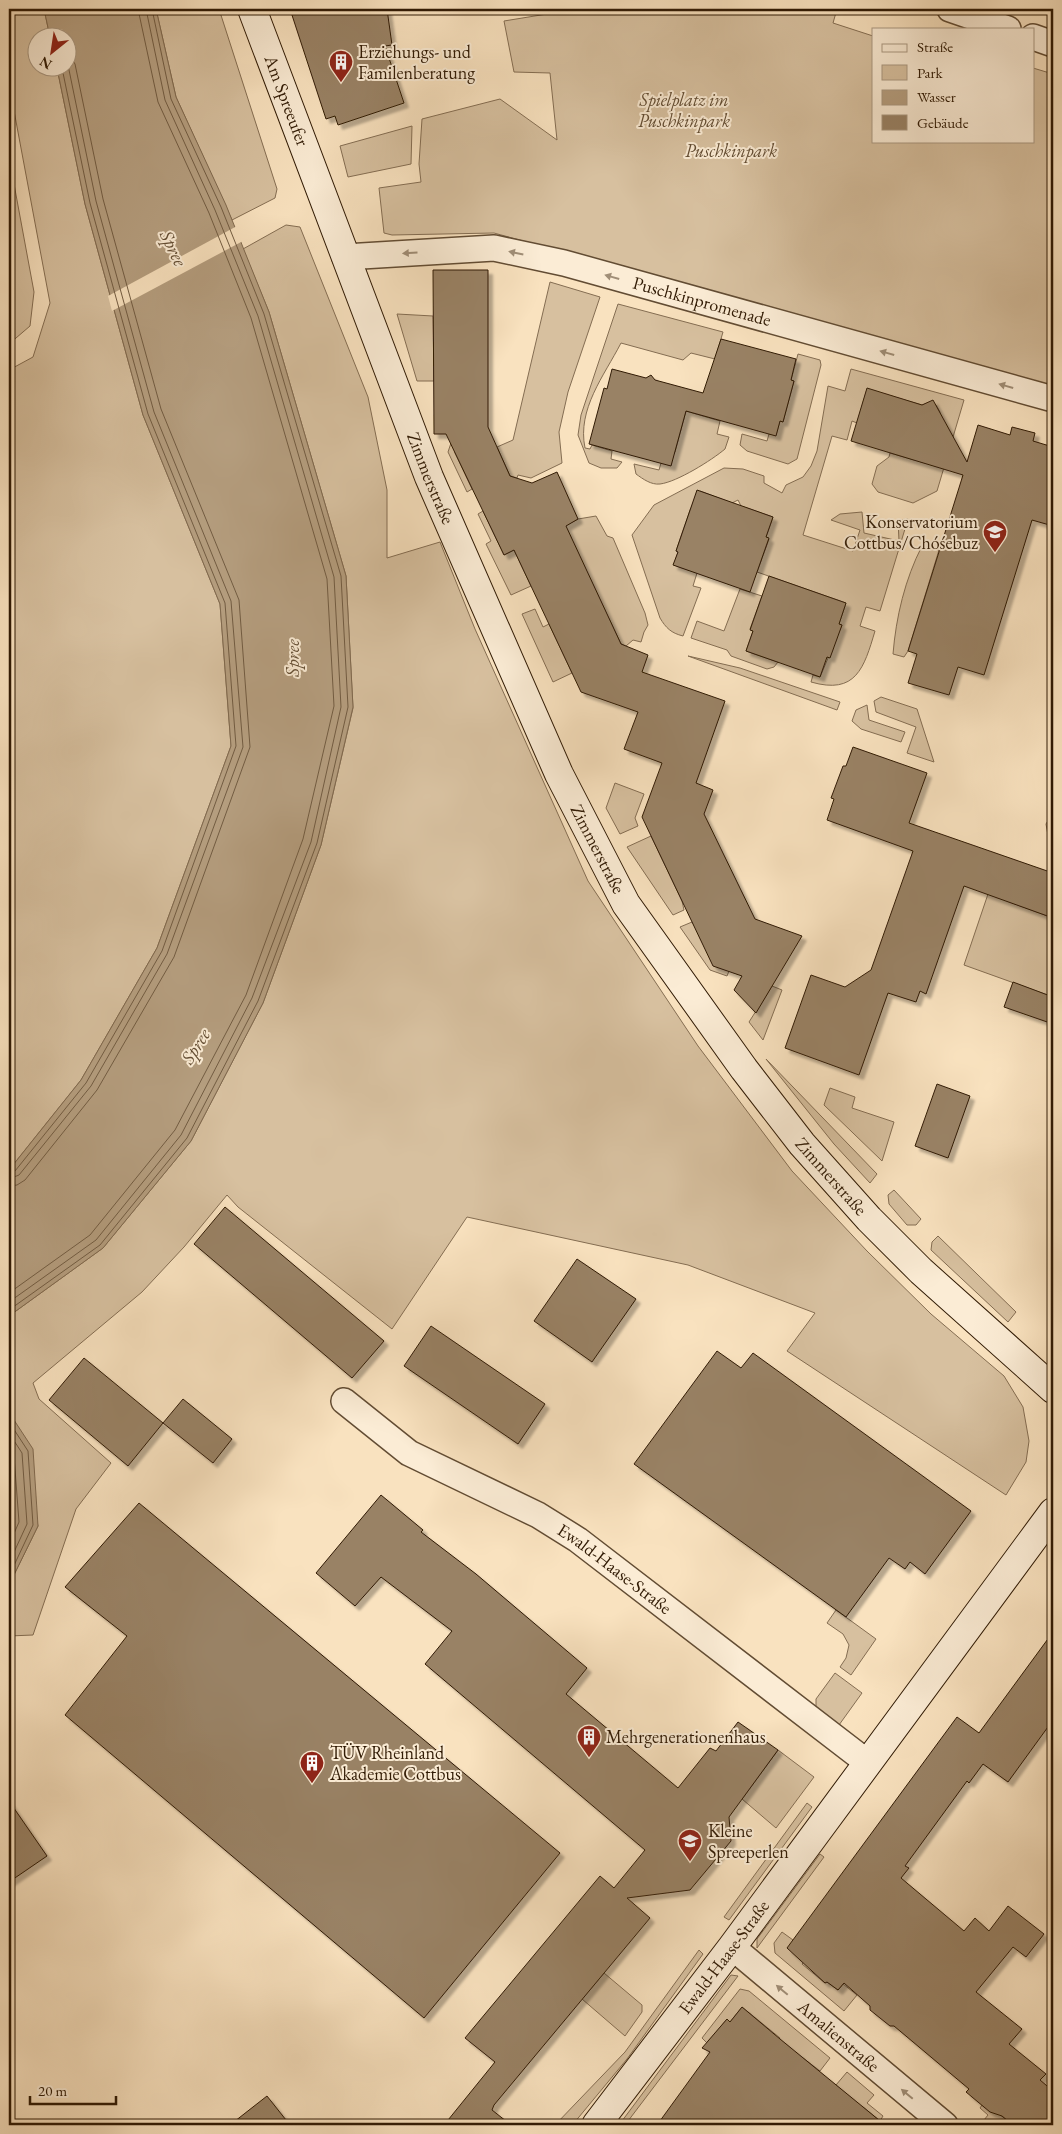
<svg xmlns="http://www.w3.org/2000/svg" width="1062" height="2134" viewBox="0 0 1062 2134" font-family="'EB Garamond',serif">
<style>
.green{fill:#d7c09f;stroke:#846d52}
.water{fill:#b59e7f;stroke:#80694e}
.pier{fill:#f9e2bf}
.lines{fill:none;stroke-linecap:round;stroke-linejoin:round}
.shore{stroke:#725c42;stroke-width:1}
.building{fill:#998265;stroke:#301a04;filter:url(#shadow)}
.street-casing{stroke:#624c33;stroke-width:28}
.secondary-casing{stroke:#301a04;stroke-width:30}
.street{stroke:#fbecd5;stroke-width:25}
.secondary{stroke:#fbecd5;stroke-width:28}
.oneway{fill:#a08e77}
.labels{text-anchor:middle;stroke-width:4;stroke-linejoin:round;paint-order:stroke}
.poi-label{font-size:18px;fill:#301a04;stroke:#fbecd5;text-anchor:start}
.park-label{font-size:18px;font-style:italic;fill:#624c32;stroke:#fbecd5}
.street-label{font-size:18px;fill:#301a04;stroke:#fbecd5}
.water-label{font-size:19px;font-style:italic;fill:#654f35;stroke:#fbecd5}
</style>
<defs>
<filter id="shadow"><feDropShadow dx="4.5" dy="4.5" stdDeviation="1" flood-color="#0004"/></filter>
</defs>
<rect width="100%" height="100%" fill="#f9e2bf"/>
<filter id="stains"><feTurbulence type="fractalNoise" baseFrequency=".004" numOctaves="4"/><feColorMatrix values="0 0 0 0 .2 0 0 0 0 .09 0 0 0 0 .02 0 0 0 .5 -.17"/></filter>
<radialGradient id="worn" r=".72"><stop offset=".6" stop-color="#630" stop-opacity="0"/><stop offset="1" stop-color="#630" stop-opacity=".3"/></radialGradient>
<!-- green -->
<path class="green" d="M9,9H44L50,37L38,38V68H57L85,204L143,415L220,604L231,746L157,948L81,1080L9,1170V370L33,357L50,303L9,84Z
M156,9H219L277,189L275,198L232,220L176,97Z
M548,9H837L833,23L873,36V141H1033V68L1053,74V386L494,233L392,235L384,233L379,188L421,182L419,164L422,119L500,99L557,140L550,73L514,72L504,21L547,14Z
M412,126L411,164L348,177L340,146Z
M9,157L34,292L30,326L9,344Z
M286,225L300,227L368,397L387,490V558L440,542L475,629L588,881L698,1046L792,1171L867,1251L931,1314L1004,1376L1023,1407L1029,1441L1026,1462L1006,1495L787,1351L815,1313L688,1265L467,1217L392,1329L238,1207L227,1195L184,1247L142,1292L33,1383L39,1399L111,1463L76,1509L33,1635L9,1636V1585L38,1526L14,1420L9,1423V1316L103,1248L191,1141L263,1003L321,845L353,708L346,576L269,312L243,249Z
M550,282L600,297L568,392L559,432L562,463L531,478L518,475L517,478L510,476L497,447L513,440Z
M618,304L723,332L715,359L691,353L683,360L621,343C604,376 577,409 585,448L590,449L592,445L612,451L611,459L622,462L617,468H601L589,463L578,435L581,415Z
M397,314L433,316L434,381H417Z
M798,354L820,360L821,365L797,459L788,464L747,451L740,445L742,434L767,441L769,434L776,435L780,421L783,422L794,381L791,380Z
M851,369L964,400L937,491L913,503L878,492L872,484L877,466L889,457L890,453L925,463L940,412L936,405L928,403L922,405L867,389L857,423L852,421L847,440L832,436L803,535L853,551L860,530L831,520L840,514L862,512L864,533L899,541L898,520L908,519L880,611L866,607L860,626L875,631C864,668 856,695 811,682L813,675L820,677L842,625L839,624L846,603L757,572L769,539L766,537L773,517L741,506L738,500L732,503L700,491L690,510L676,551L678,552L674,565L697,573L693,586L701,588L683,636C671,633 666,628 660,618L632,535L654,505L724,468L743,469L764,476V483L782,493L786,485L803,477L811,466L817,451L828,386L845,391Z
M686,411L720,421L717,434L729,437L725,449C712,460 677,482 660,484C651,485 643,479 636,474L634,464L659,470L661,463L675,452Z
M454,434L455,453L472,489L467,492L448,452Z
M483,511L504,555L514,550L531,586L511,595L486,544L491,541L478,514Z
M596,516L607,536L613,538L645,613L648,625L644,632L641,642L633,640L626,646L621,644L565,526L578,519Z
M922,546L939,550L908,651L904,657L893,654C896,617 905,579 922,546Z
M740,589L762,596L750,629L753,631L746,651L778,662L774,667L767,669L731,656L727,650L691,638L697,621L724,631Z
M535,609L543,627L549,624L572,673L553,682L522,614Z
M688,656L740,668L840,702L837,710Z
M881,697L917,709L934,762L907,753L916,727L876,712L874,701Z
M867,705L869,720L905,732L901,742L861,729L852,721L856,710Z
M615,783L644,794L635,818L638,826L620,834L606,808Z
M1053,812V843L1049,841L1046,824Z
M651,836L682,901L684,910L673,915L627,847Z
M988,894L1053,918V997L964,965Z
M692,922L729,971L727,976L710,970L680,927Z
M772,986L782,990L763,1040L749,1022Z
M766,1059L877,1174L870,1183L834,1144Z
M830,1088L855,1097L852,1108L894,1122L882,1161L824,1105Z
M894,1190L921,1219L916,1225H907L889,1204L888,1195Z
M938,1236L1016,1312L1008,1322L931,1250L932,1242Z
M836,1610L876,1639L851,1675L840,1667L846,1658L849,1645L843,1634L827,1623Z
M835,1673L862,1693L839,1725L816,1707V1699Z
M778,1750L814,1777L776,1828L742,1799Z
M807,1803L812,1807L729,1920L724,1917Z
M820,1854L824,1857L757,1948V1939Z
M782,1932L793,1940L804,1962L802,1964L825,1983L827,1982L838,1990L843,1984L857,1995L844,2011L775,1953L774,1943Z
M699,1950L703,1954L627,2059L574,2123L555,2125L625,2052Z
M604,1973L642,2005V2012L625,2036L582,1999Z
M731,1975L738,1976L625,2125H619Z
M740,1989L749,1991L830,2058L820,2071L803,2058L797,2064L775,2045L780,2038L742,2007L730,2022L727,2019L707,2043L702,2038Z
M847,2072L874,2095L867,2103L883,2116L880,2121L863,2107L858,2113L836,2085Z
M982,2105L994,2110L1013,2125H980L988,2115L980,2108Z"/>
<!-- water -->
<path class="water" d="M44,9H156L176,97L226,205L269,312L346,576L353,707L321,845L263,1003L191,1141L103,1248L9,1316V1170L81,1080L157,948L231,746L220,604L143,415L85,204L57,68H68V38L50,37Z
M14,1420L33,1449L38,1526L9,1585V1423Z"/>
<!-- pier -->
<path class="pier" d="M237,226L243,241L112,311L108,296Z"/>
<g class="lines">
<!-- shore -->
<path class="shore" d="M9,1173L15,1171L86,1083L162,951L236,746L225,603L148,414L90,203L62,68
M9,1179L19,1175L91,1086L167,954L243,747L231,601L154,412L96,201L68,65
M9,1186L17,1185L25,1180L97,1090L174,957L250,747L239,600L161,409L103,199L75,64L68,53
M9,1293L90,1235L175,1130L246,995L303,839L334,706L327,579L251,318L209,213L158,102L138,9
M9,1302L96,1240L181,1135L252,998L311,842L341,707L334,577L258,316L215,210L165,100L146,9
M9,1310L100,1245L187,1138L258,1001L317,843L348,707L341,576L264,314L221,207L171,99L152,9
M9,1427L13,1428L28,1451L33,1525L9,1576
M9,1433L22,1453L27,1524L9,1563
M9,1447L14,1456L19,1522L9,1545"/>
</g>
<!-- building -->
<path class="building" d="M290,9H387L392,45L385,46L404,103L338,125L335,116L326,119Z
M433,270H488V427L510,476L532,483L557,472L578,519L566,526L621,644L648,655L642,672L725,701L696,783L713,790L704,814L755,919L802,936L756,1013L734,990L742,976L713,966L642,817L662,763L624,749L638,712L581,692L514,550L504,555L446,434H434Z
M721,339L796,359L791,380L794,381L783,422L780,421L776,436L686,411L671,466L589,444L604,388L607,389L612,369L646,378L651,375L655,380L703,393Z
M867,388L922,405L933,400L967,462L978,425L1010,435L1012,427L1035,433L1033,441L1053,447V526L1032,520L984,675L958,667L949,695L908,683L917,654L908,651L963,475L851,441Z
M697,490L773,517L766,537L769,538L750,592L673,565L678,552L676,551Z
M769,576L846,603L839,624L842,625L830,658L827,657L820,677L746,651L753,631L750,630Z
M853,747L927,773L909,823L1053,873V918L964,886L926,994L920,991L916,1002L888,993L859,1075L785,1048L811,975L845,987L871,970L913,851L827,820L834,799L831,798L843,766H846Z
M1013,982L1053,997V1024L1004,1007Z
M937,1084L970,1096L948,1158L915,1146Z
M225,1207L384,1341L352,1378L194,1244Z
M577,1259L636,1299L592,1362L534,1321Z
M431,1326L545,1404L518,1444L404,1366Z
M717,1351L741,1368L753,1353L971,1511L925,1574L910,1562L905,1569L889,1558L846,1617L634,1464Z
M84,1358L163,1423L128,1466L49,1400Z
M183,1399L232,1439L213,1463L163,1423Z
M381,1495L423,1530L421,1532L476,1574L587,1668L566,1694L678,1788L710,1748L716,1751L738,1722L778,1750L729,1817L731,1841L690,1890L627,1898L650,1918L494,2105L492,2110L511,2125H444L495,2062L465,2038L600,1876L614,1888L645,1850L425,1664L452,1631L381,1577L355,1606L316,1573Z
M139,1503L560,1853L424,2018L65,1715L127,1636L65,1587Z
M1053,1632V1720L1008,1782L983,1764L969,1783L967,1781L905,1866L909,1868L901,1878L964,1931L975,1918L989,1931L1008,1906L1044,1934L1026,1957L1013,1947L976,1992L1022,2029L1009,2044L1046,2074L1040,2080L1053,2091V2125H1013L1002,2116L990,2112L966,2092L969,2089L894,2026H890L870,2010V2006L844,1983L838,1990L827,1982L825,1983L787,1948L957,1717L979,1733Z
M9,1801L47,1856L9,1882Z
M742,2007L780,2039L885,2125H657L710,2052L702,2048L727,2019L730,2022Z
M267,2096L290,2125H230Z"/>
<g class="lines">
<defs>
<g id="street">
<path d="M950,9L1008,29"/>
<path d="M1033,37L1053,44"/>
<path id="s1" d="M345,257L494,248L564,263L1053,399"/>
<path id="s2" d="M344,1401L409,1453L538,1515L578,1540L868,1763"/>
<path id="s3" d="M732,1947L945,2125"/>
</g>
<g id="secondary">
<path id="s4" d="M252,9L429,477L559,774L626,904L744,1069L802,1144L869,1219L921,1271L1053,1389"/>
<path id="s5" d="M596,2125L732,1947L1053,1512"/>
</g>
</defs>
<!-- street casing -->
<use href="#street" class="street-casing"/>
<!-- secondary casing -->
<use href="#secondary" class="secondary-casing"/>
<!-- street -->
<use href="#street" class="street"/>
<!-- secondary -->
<use href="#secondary" class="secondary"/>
</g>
<!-- one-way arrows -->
<defs><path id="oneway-solid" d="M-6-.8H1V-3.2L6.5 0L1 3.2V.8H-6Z" transform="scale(1.25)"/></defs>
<g class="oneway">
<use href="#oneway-solid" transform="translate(410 253) rotate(177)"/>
<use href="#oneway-solid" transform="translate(516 253) rotate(-168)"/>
<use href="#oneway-solid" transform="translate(612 277) rotate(-164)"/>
<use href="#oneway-solid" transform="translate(887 353) rotate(-164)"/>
<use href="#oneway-solid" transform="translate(1006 386) rotate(-164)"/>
<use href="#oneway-solid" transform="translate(782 1990) rotate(-140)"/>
<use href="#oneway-solid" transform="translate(907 2094) rotate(-140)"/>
</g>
<!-- icons -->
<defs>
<symbol id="building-pin" viewBox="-11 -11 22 30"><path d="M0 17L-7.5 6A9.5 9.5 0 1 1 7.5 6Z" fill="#8f2418" stroke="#fbecd5"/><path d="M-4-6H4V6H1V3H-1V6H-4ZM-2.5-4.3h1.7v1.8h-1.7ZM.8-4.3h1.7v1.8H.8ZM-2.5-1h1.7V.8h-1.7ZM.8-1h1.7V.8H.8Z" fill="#fff"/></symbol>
<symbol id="school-pin" viewBox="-11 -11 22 30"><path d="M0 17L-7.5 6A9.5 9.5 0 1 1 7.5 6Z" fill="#8f2418" stroke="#fbecd5"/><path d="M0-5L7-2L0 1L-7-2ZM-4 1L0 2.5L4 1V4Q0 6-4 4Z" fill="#fff"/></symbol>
</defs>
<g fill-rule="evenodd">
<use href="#building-pin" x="327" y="48" width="28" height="38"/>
<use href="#school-pin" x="981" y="518" width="28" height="38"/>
<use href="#building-pin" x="575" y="1723" width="28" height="38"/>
<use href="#building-pin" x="298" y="1749" width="28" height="38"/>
<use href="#school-pin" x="676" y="1827" width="28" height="38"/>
</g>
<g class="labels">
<!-- poi labels -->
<g class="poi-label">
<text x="358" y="58">Erziehungs- und<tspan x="358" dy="21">Familenberatung</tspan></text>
<text x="978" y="528" text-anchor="end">Konservatorium<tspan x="978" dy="21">Cottbus/Chóśebuz</tspan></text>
<text x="606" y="1743">Mehrgenerationenhaus</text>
<text x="330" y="1759">TÜV Rheinland<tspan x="330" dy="21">Akademie Cottbus</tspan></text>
<text x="708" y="1837">Kleine<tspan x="708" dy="21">Spreeperlen</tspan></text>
</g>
<!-- park labels -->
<g class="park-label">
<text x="684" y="106">Spielplatz im<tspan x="684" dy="21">Puschkinpark</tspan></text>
<text x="731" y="157">Puschkinpark</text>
</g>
<!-- street labels -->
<g class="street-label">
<text dy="6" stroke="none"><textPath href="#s4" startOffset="98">Am Spreeufer</textPath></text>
<text dy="6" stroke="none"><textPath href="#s1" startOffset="364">Puschkinpromenade</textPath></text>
<text dy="6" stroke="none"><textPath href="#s4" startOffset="502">Zimmerstraße</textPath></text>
<text dy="6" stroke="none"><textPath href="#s4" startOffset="909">Zimmerstraße</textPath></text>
<text dy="6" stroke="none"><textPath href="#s4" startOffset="1312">Zimmerstraße</textPath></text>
<text dy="6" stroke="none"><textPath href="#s2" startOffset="320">Ewald-Haase-Straße</textPath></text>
<text dy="6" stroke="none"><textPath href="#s5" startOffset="211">Ewald-Haase-Straße</textPath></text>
<text dy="6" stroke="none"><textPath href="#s3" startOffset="139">Amalienstraße</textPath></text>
</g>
<!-- water labels -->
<g class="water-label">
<text transform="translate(174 248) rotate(64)" y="7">Spree</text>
<text transform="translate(292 658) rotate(-90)" y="7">Spree</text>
<text transform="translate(195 1046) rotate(-58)" y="7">Spree</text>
</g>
</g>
<!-- margin -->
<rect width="1062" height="2134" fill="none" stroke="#f9e2bf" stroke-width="30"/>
<rect x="10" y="10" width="1042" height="2114" fill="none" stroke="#301a04" stroke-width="2.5"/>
<rect x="15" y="15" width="1032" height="2104" fill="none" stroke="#301a04"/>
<!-- legend -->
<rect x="872" y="28" width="162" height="115" fill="#fbecd5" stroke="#aa9881"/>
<rect x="882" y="44" width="25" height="8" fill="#fbecd5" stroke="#aa9881"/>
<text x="917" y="52" font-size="15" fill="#301a04">Straße</text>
<rect x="882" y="65" width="25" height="15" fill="#d7c09f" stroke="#aa9881"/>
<text x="917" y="78" font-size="15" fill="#301a04">Park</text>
<rect x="882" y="90" width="25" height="15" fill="#b59e7f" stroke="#aa9881"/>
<text x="917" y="102" font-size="15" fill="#301a04">Wasser</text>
<rect x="882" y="115" width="25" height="15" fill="#998265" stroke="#aa9881"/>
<text x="917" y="128" font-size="15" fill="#301a04">Gebäude</text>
<!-- north arrow -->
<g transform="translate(52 52) rotate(210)"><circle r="24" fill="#fbecd5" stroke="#aa9881"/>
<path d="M0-4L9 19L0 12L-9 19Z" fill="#8f2418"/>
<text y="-8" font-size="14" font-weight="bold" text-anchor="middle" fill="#301a04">N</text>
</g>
<!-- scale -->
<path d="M30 2096v8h86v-8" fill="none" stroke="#301a04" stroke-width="2.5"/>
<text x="38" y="2096" font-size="15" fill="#301a04" stroke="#fbecd5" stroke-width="4" paint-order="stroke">20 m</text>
<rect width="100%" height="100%" filter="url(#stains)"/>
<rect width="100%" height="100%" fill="url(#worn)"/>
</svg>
